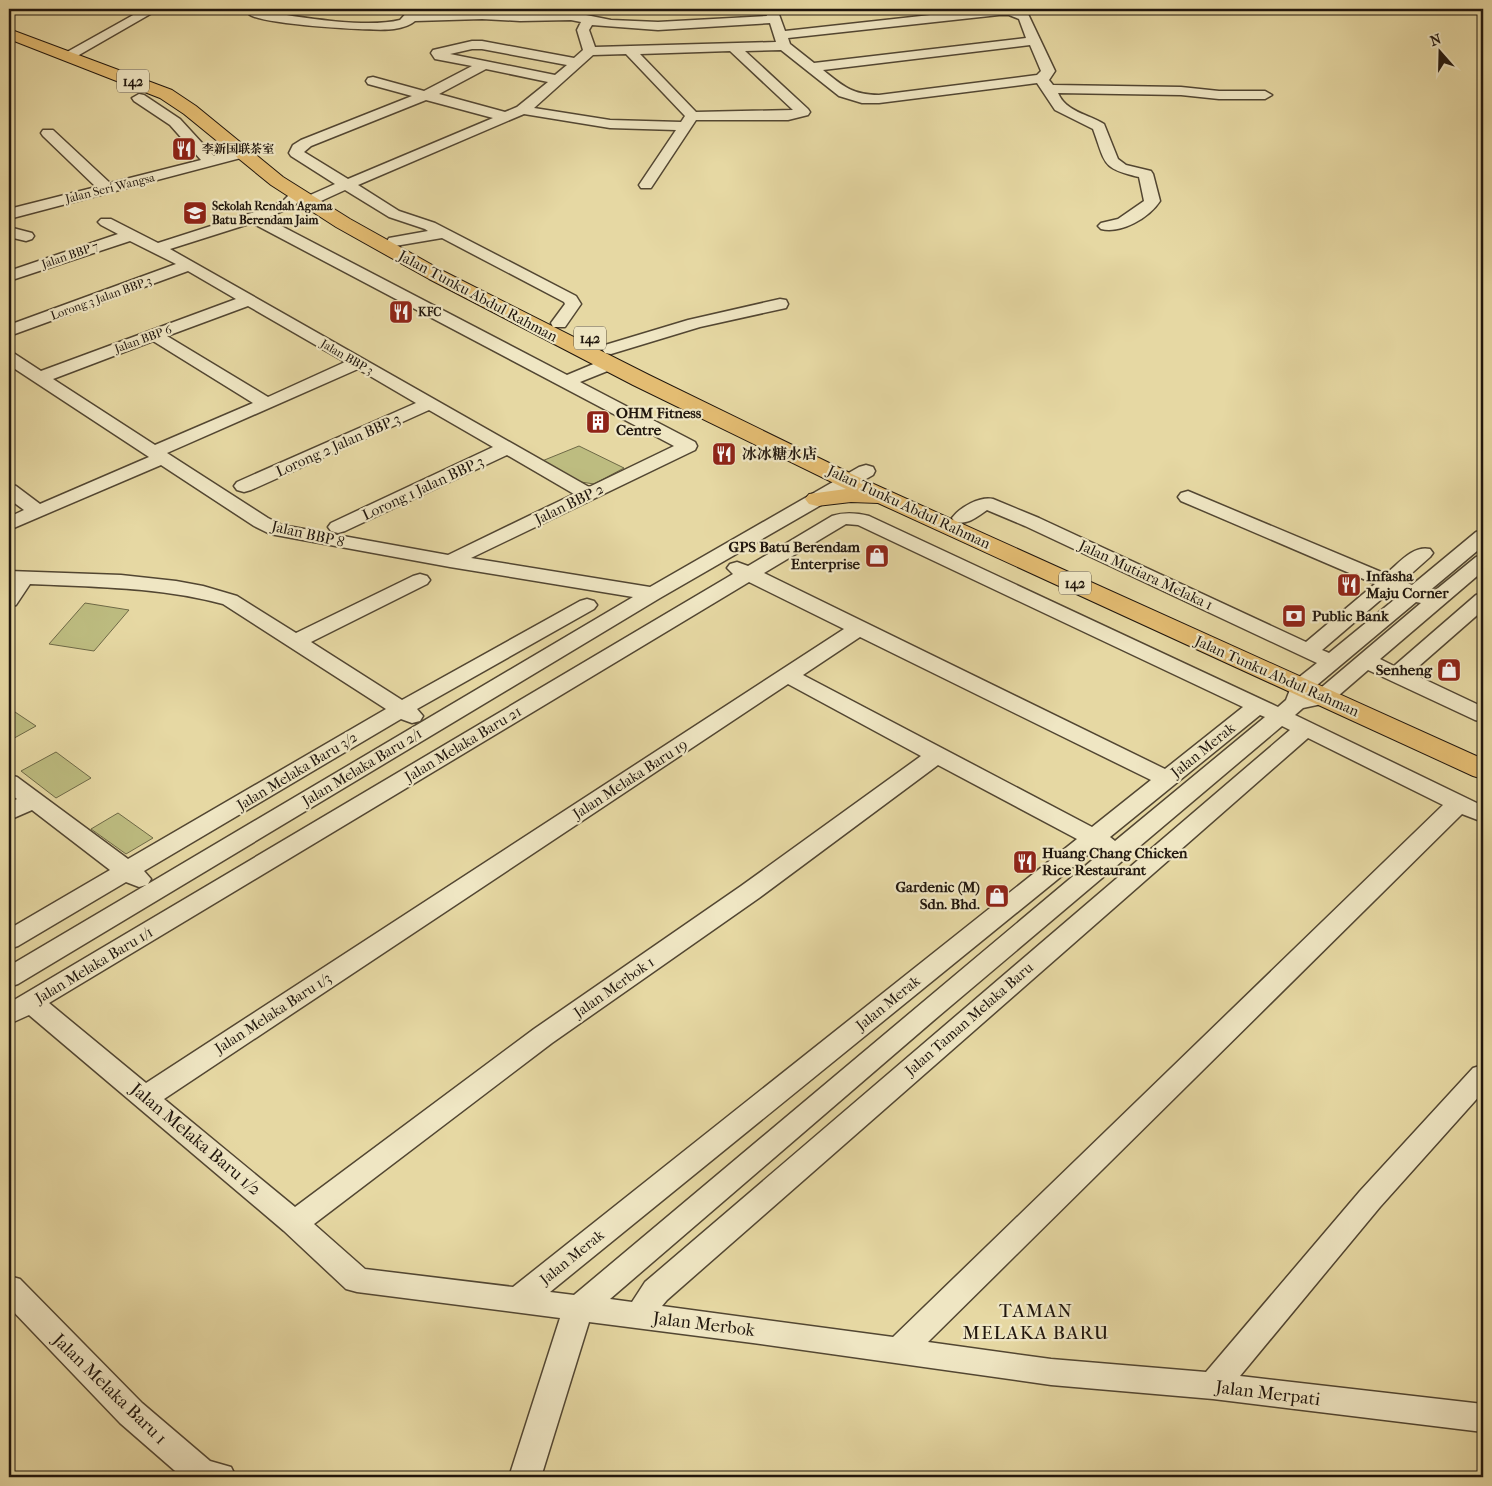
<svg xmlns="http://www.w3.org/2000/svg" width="1492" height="1486" viewBox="0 0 1492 1486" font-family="'IM FELL French Canon','Noto Serif SC',serif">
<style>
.green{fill:#bdbc80;stroke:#6e6946}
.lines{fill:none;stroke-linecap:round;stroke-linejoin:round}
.street-casing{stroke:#524632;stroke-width:3}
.primary-casing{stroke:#20160d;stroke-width:2}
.street{fill:#efe6c3;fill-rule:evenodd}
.primary{fill:#e3bc72;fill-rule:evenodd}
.labels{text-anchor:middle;stroke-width:4.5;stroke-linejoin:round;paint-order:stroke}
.far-poi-label{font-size:12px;font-weight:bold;fill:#20160d;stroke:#efe6c3;text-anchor:start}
.far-street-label{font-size:12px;fill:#20160d;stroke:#efe6c3}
.shield{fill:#efe6c3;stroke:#5e5444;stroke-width:1}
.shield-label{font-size:14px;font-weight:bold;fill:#20160d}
.street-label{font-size:15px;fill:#20160d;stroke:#efe6c3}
.poi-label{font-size:15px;font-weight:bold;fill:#20160d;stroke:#efe6c3;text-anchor:start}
.near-street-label{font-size:18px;fill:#20160d;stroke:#efe6c3}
.near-neighbourhood-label{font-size:19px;letter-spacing:1px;fill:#20160d;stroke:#efe6c3}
</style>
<rect width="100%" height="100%" fill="#e6d8a3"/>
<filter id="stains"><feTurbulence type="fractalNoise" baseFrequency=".004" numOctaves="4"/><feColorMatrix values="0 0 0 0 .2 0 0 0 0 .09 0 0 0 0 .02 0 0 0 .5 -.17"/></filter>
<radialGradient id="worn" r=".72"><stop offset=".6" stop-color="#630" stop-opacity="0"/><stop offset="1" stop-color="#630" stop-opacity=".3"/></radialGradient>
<!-- green -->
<path class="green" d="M579,446L624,468L594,484L581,482L542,461Z
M85,603L129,610L94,651L49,644Z
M9,708L36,726L9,741Z
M56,752L91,778L56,798L21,771Z
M118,813L153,838L126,854L91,829Z"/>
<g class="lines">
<defs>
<path id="street" d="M144,9H159L79,55H69L67,52Z
M410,9H422L420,13L571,12L611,20L658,22L767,16L765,9H777L785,31L985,9H1016L1028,14L1055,71L1049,80L1053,85L1181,87L1219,91H1265L1272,95L1265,99H1219L1181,95L1058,93C1066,112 1088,114 1104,124L1118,159L1126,165L1151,171L1153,174L1160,201C1149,218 1121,234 1101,229L1098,226L1101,223L1118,219L1144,201L1139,177C1101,168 1106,164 1093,129L1055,110L1037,83L879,103H862L839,96L781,50L745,51L808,109L810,112L808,115L788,120H696L651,188H641L639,185L676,130L610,128L524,114L358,185L399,211L435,223L576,296L581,304L565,327H553L551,323L565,304L564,302L442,238L395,246L389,244L387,241L389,238L428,231L425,229L389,217L345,190L321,201L326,207L323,210H313L305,202L308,196L335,184L291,156L289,153L293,145L301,140L412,96L368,84L366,81L368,78L373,77L424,91L472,66L435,59L431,53L433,50L472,41H482L574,58L583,50L577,30L581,22L571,20L520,21L482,19L415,21C409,26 401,28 394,29C376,32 257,24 249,14L255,10C293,16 364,29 400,20ZM999,15H1009L1019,19L1026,38L814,63L790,44L788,38ZM770,23L776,42L595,47L589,30L592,25L658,30ZM1030,45L1041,71L1037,75L879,95C852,95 843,86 823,70ZM472,49H482L567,65L555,75L450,54ZM730,51L793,110L696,112L640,54ZM626,54L685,116L681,122L610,120L534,108L593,55ZM486,69L548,82L517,107L505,112L439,94ZM426,100L493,118L348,179L304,152L311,146Z
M139,94L144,95L180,119L214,156L255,146L260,147L262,150L260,153L9,219V209L96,187L43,136L41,133L43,130H53L110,183L201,160L170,125L134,101L132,98Z
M297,190L302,192L305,195L294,206L266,218L567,375L603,360L609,359L615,360L618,364L615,368L580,382L695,442L697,446L695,450L471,558L650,587L859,467L866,465L873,467L875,471L873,475L660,598L18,984L9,987V966L146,885L139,887L126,882L18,946L9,949V929L110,870L32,810L9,820V803L17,799L9,793V775L17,777L128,859L386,709L223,604C160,587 95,587 30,584L16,605L9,607V586L10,583H9V571L121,575L176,581L203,586L237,596L296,633L413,576L420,574L427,576L430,580L427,584L311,642L402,700L580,601L587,599L594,601L597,605L594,609L417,709L423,716L420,721L412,723L401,719L144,871L151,879L148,884L633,597L450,567L270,534L254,526L161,465L9,530V517L24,510L9,499V484L16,486L40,504L149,457L9,365V353L15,354L41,371L236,299L188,271L12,335L9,334V325L176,264L130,241L9,281V271L118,234L101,225L98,222L101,219H111L158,243L264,209L284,200L292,192ZM252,223L674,446L589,487L170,249ZM248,306L345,362L268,397L167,336ZM153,341L253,403L155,445L53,379ZM358,369L416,403L237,482L234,486L237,490L244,492L251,490L429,410L493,447L331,523L328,527L331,531L338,533L345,531L507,455L574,494L448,555L282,525L268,518L167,453Z
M9,227L32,233L34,236L32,239L26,241L9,237Z
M780,299L786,300L788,304L786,308L700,327L611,354L605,353L602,349L605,345L688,320Z
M1188,491L1386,574C1399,563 1413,545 1430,549L1433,553L1430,557L1403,581L1412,585L1476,532L1483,530V546L1428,592L1432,593L1476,557L1483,555V571L1380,659L1394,666L1476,595L1483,593V610L1411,673L1483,707V722L1475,720L1368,670L1331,702L1303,708L1295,715L1483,806V822L1462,814L928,1342L1051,1359L1206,1372L1360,1191L1473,1068L1483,1065V1092L1380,1207L1240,1376L1483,1404V1432L1213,1399L1051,1385L753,1343L589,1322L541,1477H509L560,1318L357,1292L346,1289L284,1231L29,1015L9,1024V1003L733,574L727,568L730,564L737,562L748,566L832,516C845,512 856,513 869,516L1278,707L1286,700L1293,682L1317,663L1025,526L987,510C977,517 968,525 955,522L952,518C960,507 980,496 993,499L1039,518L1306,642L1375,584L1181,501L1178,497L1181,493ZM846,524L858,525L1243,707L1165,769L764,573ZM749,582L844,629L146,1083L49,1003ZM1391,591L1400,595L1329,653L1322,650ZM1416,602L1421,603L1316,692L1310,693L1311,690ZM860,637L1151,780L1092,827L803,675ZM788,684L921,756L741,886L534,1029L295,1207L164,1099ZM1260,715L1265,717L1115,841L1110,837ZM1282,726L1290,730L645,1282L632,1302L610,1299L933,1021ZM1308,738L1443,805L893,1337L662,1306L667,1300ZM938,765L1077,839L513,1287L365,1269L314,1224L552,1043L759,898ZM1095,849L1103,851L574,1295L550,1292Z
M9,1276L20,1279L142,1403L210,1461L231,1467L236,1477H182L120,1423L9,1307Z"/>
<path id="primary" d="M9,29L172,90L196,106L283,177L350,219L443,271L649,375L856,476L1483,759V779L1473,776L878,503L851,502L817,506L809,504L805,499L809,494L846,489L633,385L429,279L336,227L271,185L184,114L160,98L9,39Z"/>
</defs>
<!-- street casing -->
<use href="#street" class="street-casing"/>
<!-- primary casing -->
<use href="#primary" class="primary-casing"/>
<!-- street -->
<use href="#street" class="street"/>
<!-- primary -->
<use href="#primary" class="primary"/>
</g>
<!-- icons -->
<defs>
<symbol id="restaurant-square" viewBox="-11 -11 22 22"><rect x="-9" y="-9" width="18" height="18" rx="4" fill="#8f2418" stroke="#efe6c3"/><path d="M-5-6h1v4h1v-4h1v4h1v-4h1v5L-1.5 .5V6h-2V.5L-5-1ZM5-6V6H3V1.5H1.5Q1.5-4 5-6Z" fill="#fff"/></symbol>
<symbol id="school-square" viewBox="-11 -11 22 22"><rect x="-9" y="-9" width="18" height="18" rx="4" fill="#8f2418" stroke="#efe6c3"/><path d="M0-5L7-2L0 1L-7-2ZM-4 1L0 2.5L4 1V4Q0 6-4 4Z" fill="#fff"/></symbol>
<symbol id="building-square" viewBox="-11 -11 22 22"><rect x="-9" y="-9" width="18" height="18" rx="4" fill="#8f2418" stroke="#efe6c3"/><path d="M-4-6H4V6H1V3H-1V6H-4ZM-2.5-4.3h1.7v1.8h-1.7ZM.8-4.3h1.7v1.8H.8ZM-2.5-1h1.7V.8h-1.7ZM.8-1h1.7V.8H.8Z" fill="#fff"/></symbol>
<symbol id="shop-square" viewBox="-11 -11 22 22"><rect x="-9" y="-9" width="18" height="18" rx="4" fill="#8f2418" stroke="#efe6c3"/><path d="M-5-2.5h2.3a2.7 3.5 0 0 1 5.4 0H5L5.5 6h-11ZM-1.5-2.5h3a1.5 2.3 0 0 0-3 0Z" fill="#fff"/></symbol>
<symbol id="bank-square" viewBox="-11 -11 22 22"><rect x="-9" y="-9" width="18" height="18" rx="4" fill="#8f2418" stroke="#efe6c3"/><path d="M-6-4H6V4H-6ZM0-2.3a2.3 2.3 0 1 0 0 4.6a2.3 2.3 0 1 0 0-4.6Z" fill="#fff"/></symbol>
</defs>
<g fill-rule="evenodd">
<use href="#restaurant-square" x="170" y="135" width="28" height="28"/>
<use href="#school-square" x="181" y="199" width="28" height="28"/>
<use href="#restaurant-square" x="387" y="298" width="28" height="28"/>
<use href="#building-square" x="584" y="408" width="28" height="28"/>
<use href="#restaurant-square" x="710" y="440" width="28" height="28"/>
<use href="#shop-square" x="863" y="542" width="28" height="28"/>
<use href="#restaurant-square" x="1335" y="571" width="28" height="28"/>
<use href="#bank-square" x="1280" y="602" width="28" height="28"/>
<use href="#shop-square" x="1435" y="656" width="28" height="28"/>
<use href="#restaurant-square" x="1011" y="848" width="28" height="28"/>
<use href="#shop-square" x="983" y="882" width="28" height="28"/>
</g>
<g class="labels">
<!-- far-poi labels -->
<g class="far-poi-label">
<text x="202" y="153">李新国联茶室</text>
<text x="212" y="210">Sekolah Rendah Agama<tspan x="212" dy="14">Batu Berendam Jaim</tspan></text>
<text x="418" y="316">KFC</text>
</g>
<!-- far-street labels -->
<g class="far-street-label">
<text transform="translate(110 188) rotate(-14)" y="4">Jalan Seri Wangsa</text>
<text transform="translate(70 255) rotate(-19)" y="4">Jalan BBP 7</text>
<text transform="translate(101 298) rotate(-20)" y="4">Lorong 3 Jalan BBP 3</text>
<text transform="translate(143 339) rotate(-20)" y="4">Jalan BBP 6</text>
<text transform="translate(347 357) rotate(30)" y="4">Jalan BBP 3</text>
</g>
<!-- shield labels -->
<g class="shield">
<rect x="117" y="69.5" width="32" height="23" rx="4"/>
<rect x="574" y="326.5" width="32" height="23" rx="4"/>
<rect x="1059" y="571.5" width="32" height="23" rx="4"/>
</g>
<g class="shield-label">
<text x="133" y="86">142</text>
<text x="590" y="343">142</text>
<text x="1075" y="588">142</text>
</g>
<!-- street labels -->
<g class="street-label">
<text transform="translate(478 296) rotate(28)" y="5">Jalan Tunku Abdul Rahman</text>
<text transform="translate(338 445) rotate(-24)" y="5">Lorong 2 Jalan BBP 3</text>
<text transform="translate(423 488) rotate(-25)" y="5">Lorong 1 Jalan BBP 3</text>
<text transform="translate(569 504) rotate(-26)" y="5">Jalan BBP 2</text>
<text transform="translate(909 507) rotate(25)" y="5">Jalan Tunku Abdul Rahman</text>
<text transform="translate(308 534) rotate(13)" y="5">Jalan BBP 8</text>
<text transform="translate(1146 575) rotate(25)" y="5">Jalan Mutiara Melaka 1</text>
<text transform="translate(1277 676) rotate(24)" y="5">Jalan Tunku Abdul Rahman</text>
<text transform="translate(463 744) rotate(-31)" y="5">Jalan Melaka Baru 21</text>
<text transform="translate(1203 750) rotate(-39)" y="5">Jalan Merak</text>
<text transform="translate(362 767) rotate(-31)" y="5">Jalan Melaka Baru 2/1</text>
<text transform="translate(297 771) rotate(-31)" y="5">Jalan Melaka Baru 3/2</text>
<text transform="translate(630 779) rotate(-33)" y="5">Jalan Melaka Baru 19</text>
<text transform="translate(94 965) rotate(-31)" y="5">Jalan Melaka Baru 1/1</text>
<text transform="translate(614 987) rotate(-35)" y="5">Jalan Merbok 1</text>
<text transform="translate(888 1003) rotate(-39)" y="5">Jalan Merak</text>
<text transform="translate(273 1013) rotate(-33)" y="5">Jalan Melaka Baru 1/3</text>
<text transform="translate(969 1019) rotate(-41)" y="5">Jalan Taman Melaka Baru</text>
<text transform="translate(572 1257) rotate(-39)" y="5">Jalan Merak</text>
</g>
<!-- poi labels -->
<g class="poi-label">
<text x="616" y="418">OHM Fitness<tspan x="616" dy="17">Centre</tspan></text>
<text x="742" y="459">冰冰糖水店</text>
<text x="860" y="552" text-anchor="end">GPS Batu Berendam<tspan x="860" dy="17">Enterprise</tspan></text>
<text x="1366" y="581">Infasha<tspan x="1366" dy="17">Maju Corner</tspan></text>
<text x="1312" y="621">Public Bank</text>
<text x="1432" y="675" text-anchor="end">Senheng</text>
<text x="1042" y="858">Huang Chang Chicken<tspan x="1042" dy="17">Rice Restaurant</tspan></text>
<text x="980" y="892" text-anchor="end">Gardenic (M)<tspan x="980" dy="17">Sdn. Bhd.</tspan></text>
</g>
<!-- near-street labels -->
<g class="near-street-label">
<text transform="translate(196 1139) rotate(40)" y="6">Jalan Melaka Baru 1/2</text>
<text transform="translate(704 1324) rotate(7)" y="6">Jalan Merbok</text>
<text transform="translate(110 1389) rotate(44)" y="6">Jalan Melaka Baru 1</text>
<text transform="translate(1268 1393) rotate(7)" y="6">Jalan Merpati</text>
</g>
<!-- near-neighbourhood labels -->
<g class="near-neighbourhood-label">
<text x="1036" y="1317">TAMAN<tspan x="1036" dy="22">MELAKA BARU</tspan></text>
</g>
</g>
<!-- margin -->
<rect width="1492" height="1486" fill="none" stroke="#e6d8a3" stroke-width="30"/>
<rect x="10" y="10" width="1472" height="1466" fill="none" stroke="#20160d" stroke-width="2.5"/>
<rect x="15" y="15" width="1462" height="1456" fill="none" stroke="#20160d"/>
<!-- north arrow -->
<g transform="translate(1440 52) rotate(340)" stroke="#efe6c3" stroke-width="4" paint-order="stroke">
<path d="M0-4L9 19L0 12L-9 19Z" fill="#20160d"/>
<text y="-8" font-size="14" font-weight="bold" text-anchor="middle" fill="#20160d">N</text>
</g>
<rect width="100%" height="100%" filter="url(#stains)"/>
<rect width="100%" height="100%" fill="url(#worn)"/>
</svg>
